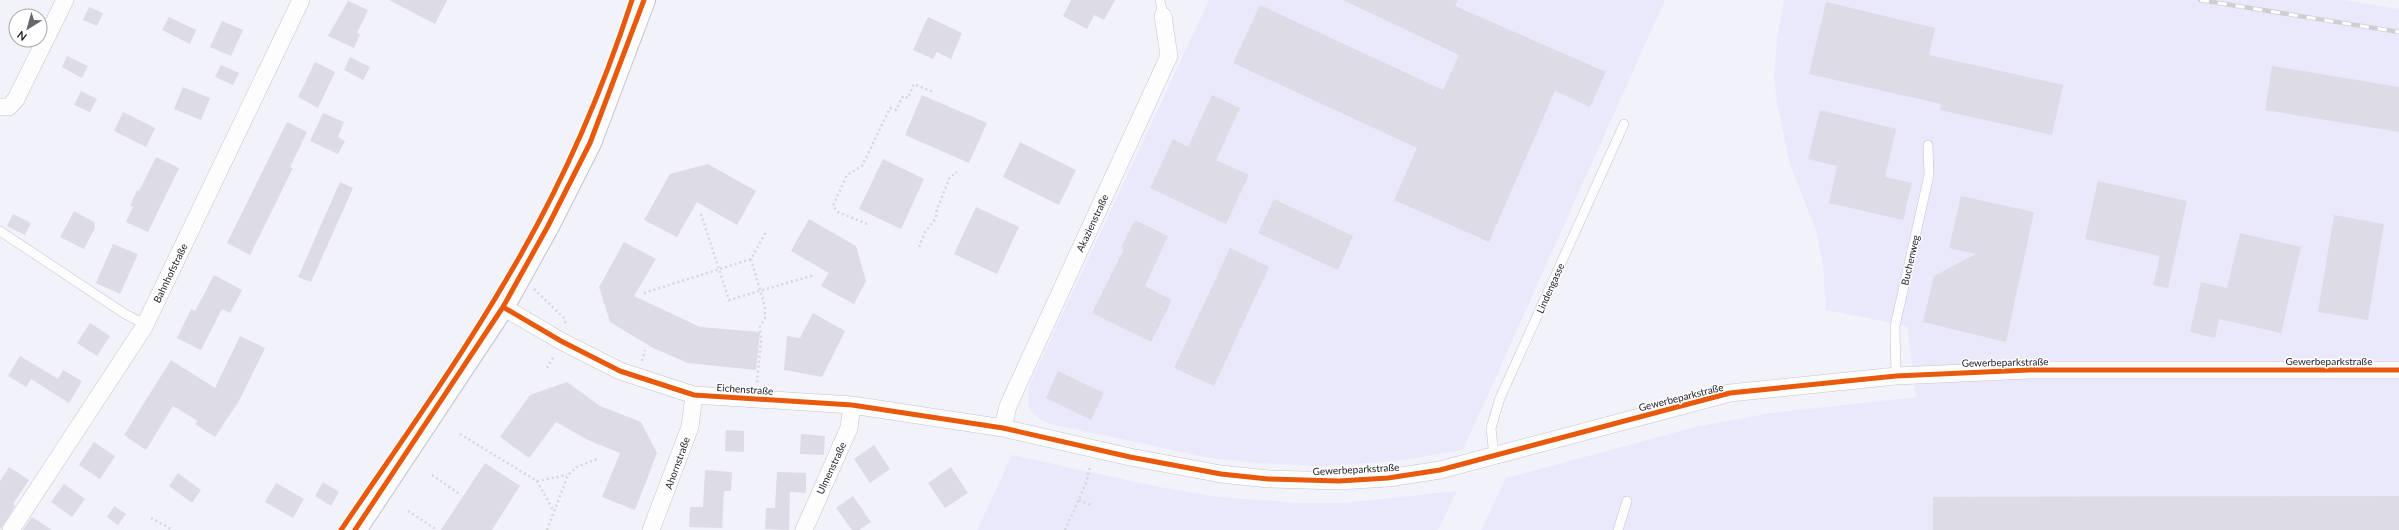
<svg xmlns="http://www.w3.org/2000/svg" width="2399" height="530" viewBox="0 0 2399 530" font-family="Lato,sans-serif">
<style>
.built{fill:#e9e9fb}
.building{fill:#dcdbe6}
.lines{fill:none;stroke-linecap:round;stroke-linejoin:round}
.service-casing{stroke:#c3c3cc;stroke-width:10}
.minor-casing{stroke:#c3c3cc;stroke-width:18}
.secondary-casing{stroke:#c3c3cc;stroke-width:24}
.path{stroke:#d6d6d8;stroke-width:2.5;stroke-dasharray:2 3;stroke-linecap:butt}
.service{stroke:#fdfdfe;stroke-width:9}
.minor{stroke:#fdfdfe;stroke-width:17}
.secondary{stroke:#fdfdfe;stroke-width:22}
.rail-casing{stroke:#cfcfd1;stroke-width:4.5}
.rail{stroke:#fff;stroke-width:3;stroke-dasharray:9;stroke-linecap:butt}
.cycleway-casing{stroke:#fff;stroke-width:8}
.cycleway{stroke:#e8590c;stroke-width:5}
.labels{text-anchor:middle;stroke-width:3;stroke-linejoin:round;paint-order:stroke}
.street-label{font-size:10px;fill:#1b1a24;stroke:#fff}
</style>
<rect width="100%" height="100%" fill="#f2f2fa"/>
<!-- built -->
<path class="built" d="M1209,0H1665L1463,450L1396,461L1327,466L1258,463L1210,458L1051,424L1041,420L1033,413L1028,405L1029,386Z
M1784,0H2343L2399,9V530H1481L1506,478L1696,427L1771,413L1916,397L1907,326L1826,310L1823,265L1817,233L1790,164L1777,103L1774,79L1777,39Z
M1012,455L1154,486L1219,497L1300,503H1343L1457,491L1438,530H977Z"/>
<!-- building -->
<path class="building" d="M389,0H447L435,24Z
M1071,0H1115L1104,20L1094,15L1087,29L1063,16Z
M1343,0H1458L1455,6L1606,72L1590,107L1555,91L1489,242L1394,200L1417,148L1233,63L1260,5L1443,90L1459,55Z
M348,1L368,10L357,33L360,34L354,48L328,36Z
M1826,2L1935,28L1929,55L2063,85L2052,135L1940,110L1941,104L1809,74Z
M89,7L103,13L97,26L83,20Z
M169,17L196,30L190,44L162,30Z
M928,17L962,33L951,59L937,52L933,59L913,50Z
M222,21L243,30L231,56L210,47Z
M67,56L88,66L82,78L62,67Z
M350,57L370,67L363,80L344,70Z
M315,62L335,72L318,108L298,97Z
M221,65L239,73L233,85L215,77Z
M2272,66L2399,87V132L2265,110Z
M183,87L210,98L201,120L174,109Z
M81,91L97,99L90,112L74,105Z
M922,95L987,123L969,163L905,135Z
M1212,95L1240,108L1216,160L1249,175L1226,224L1150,188L1173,139L1188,147Z
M1820,110L1896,129L1885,177L1912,183L1903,220L1829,203L1837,166L1808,159Z
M123,112L155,128L146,147L114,131Z
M323,113L344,122L338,137L345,141L338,154L310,141Z
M287,122L307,132L290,167L293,168L250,255L227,243Z
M1020,142L1076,170L1059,205L1003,177Z
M156,157L179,168L148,232L126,222L133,207L130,206L137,190L139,191Z
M883,159L924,179L901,229L859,209Z
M708,164L756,191L737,225L697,202L677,237L644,220L670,174Z
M2098,181L2187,201L2168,288L2153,285L2160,256L2085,239Z
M340,182L353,188L311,282L298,277Z
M1961,196L2034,212L2006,342L1923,322L1934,276L1976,254L1949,248Z
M1274,199L1353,236L1338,270L1258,233Z
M976,207L1019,227L997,274L954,254Z
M74,211L94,222L95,228L84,249L60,237Z
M13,214L31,223L25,235L7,226Z
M2334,215L2384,224L2368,320L2318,312Z
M809,219L856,246L866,281L854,304L821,286L829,273L791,251Z
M1135,220L1168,236L1145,286L1172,300L1151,342L1092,313L1124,249L1121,248Z
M2240,233L2301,247L2281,333L2219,319L2215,338L2190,332L2201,282L2227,288Z
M624,242L656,259L634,296L700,327L760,332L756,370L688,363L653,348L610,322L599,287Z
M113,244L138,254L120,294L96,283Z
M1230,248L1269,267L1214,386L1174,368Z
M214,275L242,290L230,313L222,309L201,350L177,338L191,309L195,311Z
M813,313L845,331L822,377L784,370L787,336L800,338Z
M90,323L110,336L97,356L77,343Z
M240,336L265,348L239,401L215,437L195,424L198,421L173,406L146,450L124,435L171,360L215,388Z
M20,356L58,379L63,370L82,381L69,403L31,379L26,387L8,376Z
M1058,371L1104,393L1091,420L1046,398Z
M567,382L600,406L641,422L657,453L635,510L602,497L620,453L588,440L556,422L529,458L500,437L530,395Z
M726,430L744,431V452L725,451Z
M801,434L825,436L824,455L800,454Z
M94,442L115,456L100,479L79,465Z
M874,445L890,469L870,483L854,459Z
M485,463L520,486L492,530H441Z
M9,467L29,480L13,504L15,506L0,530V481Z
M951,467L968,493L945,508L928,483Z
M705,470L732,472L731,491H724L722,528L689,527L690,507H703Z
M777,472L806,473V493L790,492L789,530L765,529L766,508H775Z
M178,473L201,490L192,503L169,486Z
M323,482L339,492L331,506L315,496Z
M276,483L304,499L293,518L265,502Z
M64,484L85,499L72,517L51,502Z
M853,496L871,522L859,530H852L836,508Z
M2399,496V530H1933V497Z
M114,506L126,514L118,525L107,517Z
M32,517L52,530H23Z"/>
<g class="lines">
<defs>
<path id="service" d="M1160,0L1163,16
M0,231L125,314L139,321L149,318
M1896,376L1895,326L1929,175L1928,145
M1494,457L1491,428L1500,398L1624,124
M1618,530L1627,501"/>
<path id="minor" d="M0,107H9L16,99L65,0
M503,307L561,341L620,371L694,395L852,405L1003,428L1130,457L1221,474L1268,479L1339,481L1388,478L1440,470L1730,393L1896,376L2029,370H2399
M1003,428L1008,406L1169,56L1163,16
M11,530L144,327L301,0
M651,530L690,427L694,395
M804,530L849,428L852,405"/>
<path id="secondary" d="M355,530L503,307L548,226L590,143L644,0"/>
</defs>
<!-- service casing -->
<use href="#service" class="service-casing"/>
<!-- minor casing -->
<use href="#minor" class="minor-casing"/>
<!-- secondary casing -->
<use href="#secondary" class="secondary-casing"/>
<!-- path -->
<path class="path" d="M701,214L729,300L814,275
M867,224L838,212L833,206L847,175L862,166L890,108L896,110L903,96L908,98L914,84L933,92
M919,247L925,232L936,218L937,209L950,177L957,172
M751,259L765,307V318L760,327L761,341L757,382
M534,289L564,318L566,325
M644,293L751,259L766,232
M642,361L645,350
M547,368L554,356
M460,434L537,481L553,510
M432,475L461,495
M537,481L567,475
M1079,500L1090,505
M408,511L437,530
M151,518L173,530
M547,530L568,475L577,467L599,458
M1065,530L1086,483L1090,467"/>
<!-- service -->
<use href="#service" class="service"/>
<!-- minor -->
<use href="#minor" class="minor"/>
<!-- secondary -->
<use href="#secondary" class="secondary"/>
<defs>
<path id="rail" d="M2200,0L2399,32"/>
</defs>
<!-- rail casing -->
<use href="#rail" class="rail-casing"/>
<!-- rail -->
<use href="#rail" class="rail"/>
<defs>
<path id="cycleway" d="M503,307L561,341L620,371L694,395L852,405L1003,428L1130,457L1221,474L1268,479L1339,481L1388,478L1440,470L1730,393L1896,376L2029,370H2399
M341,530C398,446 458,363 509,275C560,189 601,95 632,0
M355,530L503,307L548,226L590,143L644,0"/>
</defs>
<!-- cycleway casing -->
<use href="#cycleway" class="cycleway-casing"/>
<!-- cycleway -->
<use href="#cycleway" class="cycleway"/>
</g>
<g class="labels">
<!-- street labels -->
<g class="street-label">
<text transform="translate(1092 223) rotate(-65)" y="4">Akazienstraße</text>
<text transform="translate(1910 260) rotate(-77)" y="4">Buchenweg</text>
<text transform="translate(170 273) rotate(-64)" y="4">Bahnhofstraße</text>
<text transform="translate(1550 288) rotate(-66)" y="4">Lindengasse</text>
<text x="2329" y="365">Gewerbeparkstraße</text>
<text transform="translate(2005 362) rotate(-1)" y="4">Gewerbeparkstraße</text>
<text transform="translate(745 389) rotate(4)" y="4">Eichenstraße</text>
<text transform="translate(1681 397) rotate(-14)" y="4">Gewerbeparkstraße</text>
<text transform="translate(677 463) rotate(-70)" y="4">Ahornstraße</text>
<text transform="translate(831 468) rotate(-65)" y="4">Ulmenstraße</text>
<text transform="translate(1356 469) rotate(-3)" y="4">Gewerbeparkstraße</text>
</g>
</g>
<!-- north arrow -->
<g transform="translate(28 28) rotate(217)"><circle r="19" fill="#ffffff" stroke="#a4a3a7"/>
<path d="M0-3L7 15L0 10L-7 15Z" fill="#66666f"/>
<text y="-6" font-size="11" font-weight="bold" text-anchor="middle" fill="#1b1a24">N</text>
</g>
</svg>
